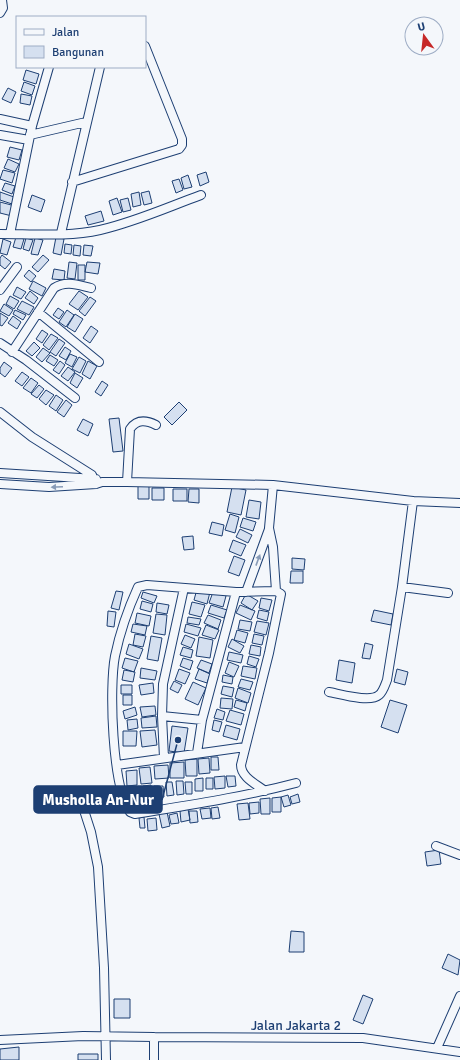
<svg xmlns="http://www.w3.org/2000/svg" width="460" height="1060" viewBox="0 0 460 1060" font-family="Signika,sans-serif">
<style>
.building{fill:#d5e0f0;stroke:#1d3f73}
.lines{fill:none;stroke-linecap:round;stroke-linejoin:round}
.street-casing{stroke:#1d3f73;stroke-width:10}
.street{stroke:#f4f7fb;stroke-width:8}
.oneway{fill:#889bb7}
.labels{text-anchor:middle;stroke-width:3;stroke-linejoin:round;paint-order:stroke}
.street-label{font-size:14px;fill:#1d3f73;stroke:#f4f7fb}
.leader{fill:none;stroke:#1d3f73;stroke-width:1.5}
.callout-dot{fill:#1d3f73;stroke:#f4f7fb;stroke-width:1.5}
.callout{fill:#1d3f73;stroke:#1d3f73;stroke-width:1.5}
.callout-label{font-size:15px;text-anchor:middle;font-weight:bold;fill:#fff}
</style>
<rect width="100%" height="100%" fill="#f4f7fb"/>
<!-- building -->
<path class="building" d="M26,70L39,74L36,84L23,80Z
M24,82L35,86L32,95L21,91Z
M8,88L16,92L11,103L2,99Z
M21,94L32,96L30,105L20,103Z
M10,147L22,150L19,160L7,157Z
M8,159L19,164L15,172L4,168Z
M3,170L15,173L12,183L0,179Z
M206,172L209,182L200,186L197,175Z
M188,175L192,187L184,189L181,178Z
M179,179L183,190L176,193L172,181Z
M5,183L15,186L12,194L2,190Z
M149,191L152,203L144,205L141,193Z
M0,192L14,197L12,204L0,200Z
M139,192L141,205L133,207L131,194Z
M32,195L45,200L41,212L28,207Z
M117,198L122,212L113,215L109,201Z
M128,198L131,210L123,212L120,200Z
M0,202L15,206L12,216L0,213Z
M101,211L104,221L88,225L85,216Z
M16,237L24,239L21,249L13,247Z
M56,237L64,239L61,255L53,253Z
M26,238L33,240L29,251L23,249Z
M35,238L43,240L38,255L31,254Z
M3,239L11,242L7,255L0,253Z
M65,244L72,245L71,254L64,253Z
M74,245L81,246L80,256L73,255Z
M84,245L93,246L91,256L83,255Z
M2,255L11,262L5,269L0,265V258Z
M43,255L49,260L38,272L32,267Z
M69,262L77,263L75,279L67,278Z
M87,262L100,263L98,274L85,272Z
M78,265H85V280H78Z
M54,269L65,271L64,280L52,279Z
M29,270L36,276L31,282L24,276Z
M33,281L46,288L42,296L29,289Z
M17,287L26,292L21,299L13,295Z
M30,291L38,298L34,304L25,298Z
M79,291L88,297L78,310L69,304Z
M10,296L19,301L14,309L6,304Z
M90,297L96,301L85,316L79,311Z
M22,301L34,307L29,315L17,309Z
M4,304L13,310L9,316L0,311Z
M58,308L64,312L59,319L53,315Z
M15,310L26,315L23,320L13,314Z
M67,310L74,315L66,327L59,322Z
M0,313L8,318L2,326L0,325Z
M75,314L83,319L75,332L67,327Z
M13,316L21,322L17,329L8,323Z
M91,326L98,331L90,343L83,338Z
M42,330L48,334L42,343L36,339Z
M51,334L58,338L49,350L43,345Z
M59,339L65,343L56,356L50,352Z
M34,342L40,348L32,356L26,351Z
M65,347L71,351L66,360L59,356Z
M43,348L50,353L42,362L36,357Z
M70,354L77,357L72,367L65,363Z
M50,355L58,360L54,366L46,361Z
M79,357L86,361L80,373L72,369Z
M60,361L65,365L59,374L53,370Z
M88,361L97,366L90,379L82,374Z
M4,362L12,368L5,377L0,373V368Z
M68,367L75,372L68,381L61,376Z
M22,372L29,377L22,386L15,381Z
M75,373L83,378L77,388L70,383Z
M31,378L38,383L31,393L23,388Z
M102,381L108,385L101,396L95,392Z
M39,385L44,389L37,398L31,394Z
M46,390L54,395L46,405L39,399Z
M56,395L63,400L56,411L49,406Z
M66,400L72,405L64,417L57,412Z
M179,402L187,410L172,425L164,417Z
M119,418L123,451L113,452L109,419Z
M83,419L93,424L88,436L77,430Z
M138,486H149V499H138Z
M232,487L246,490L241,515L227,512Z
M152,488H164V500H152Z
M173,489H187V501H173Z
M189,489H199V503L188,502Z
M249,500L261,502L259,519L246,517Z
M230,514L239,517L235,533L225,530Z
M243,518L256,522L253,531L240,527Z
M212,522L224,525L222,536L209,533Z
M240,529L252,535L248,543L236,537Z
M193,536L194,549L184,550L182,537Z
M233,540L246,545L241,556L229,551Z
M234,556L245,560L239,576L228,572Z
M292,558L305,559L304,570L292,569Z
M291,571H303V583H290Z
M197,589L210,592L207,604L194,600Z
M116,591L123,592L119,610L111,608Z
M143,592L157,596L154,603L141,598Z
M213,592L226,596L223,607L209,603Z
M246,594L258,601L252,610L241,603Z
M261,598L272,600L269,611L259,608Z
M142,601L153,604L151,612L140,609Z
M192,602L205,605L201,617L189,614Z
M157,603L169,605L167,614L156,612Z
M211,605L227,610L224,618L208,613Z
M240,605L255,611L251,620L236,613Z
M259,610L269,612L267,621L257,618Z
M374,610L393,614L391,625L371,621Z
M108,611L116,612L114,627L107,626Z
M137,613L151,616L149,626L135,623Z
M156,614L167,615L165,635L153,633Z
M208,615L221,620L218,629L204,623Z
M188,617L201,619L199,625L187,623Z
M240,620L252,622L250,631L238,629Z
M257,621L269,623L266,635L254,632Z
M133,624L147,626L145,635L131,632Z
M186,624L201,628L198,636L184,632Z
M206,625L219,630L215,639L202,635Z
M237,630L248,633L245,643L234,640Z
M135,634L146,636L143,647L133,645Z
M254,634L264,636L262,645L252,643Z
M185,635L195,639L191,648L181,644Z
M151,636L162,638L158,661L147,659Z
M199,637L213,640L210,658L196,656Z
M232,639L244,646L240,653L228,647Z
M365,643L373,645L370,659L362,658Z
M129,644L143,649L139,659L126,654Z
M251,645L261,647L260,656L249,654Z
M183,647L193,650L191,658L180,655Z
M229,652L243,655L241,663L227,660Z
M249,656L259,659L256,667L247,664Z
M125,658L138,661L134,672L122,668Z
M183,658L193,661L190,670L180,666Z
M201,660L212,664L209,673L197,668Z
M339,660L355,663L352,683L336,680Z
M229,662L239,666L234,677L225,673Z
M243,666L257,668L255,679L241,676Z
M141,668L157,671L155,680L140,678Z
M179,669L190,673L185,684L175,680Z
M199,669L210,674L207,683L195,679Z
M397,669L408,672L405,685L394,682Z
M124,670L135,672L133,682L122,680Z
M223,675L233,677L232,684L222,682Z
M241,679L253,682L250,690L238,687Z
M174,681L182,685L178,693L170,689Z
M193,682L206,688L198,705L185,699Z
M153,683L154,693L141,695L139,685Z
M121,685H132V694H121Z
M223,686L234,688L232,697L221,694Z
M238,688L251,693L248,703L235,698Z
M123,695H132V705H123Z
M221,698L233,699L232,709L220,708Z
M236,700L247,703L245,711L234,707Z
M390,700L407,705L398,733L381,727Z
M155,706L156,715L142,717L140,707Z
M135,707L137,715L125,719L123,711Z
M217,709L225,712L223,720L214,718Z
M230,710L244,714L241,725L226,721Z
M156,716L157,727L142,728L141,718Z
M137,719L138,728L128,730L127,720Z
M214,720L222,722L219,732L212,730Z
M226,725L240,729L237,740L223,736Z
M172,726L188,728L184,753L169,751Z
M155,730L157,745L142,747L140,731Z
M123,731H137L136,746H123Z
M211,757H218L219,770H211Z
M209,758L210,773L199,774L198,759Z
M197,759V776H186L185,760Z
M184,762V778H170V763Z
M168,765L169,778L155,779L154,766Z
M150,767L152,783L141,784L139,768Z
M137,770V785L127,786L126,771Z
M225,776V788L215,789L214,777Z
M226,776H235L236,786L228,787Z
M203,778V791H195V779Z
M206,778H213V789H206Z
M176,781H183L184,794L177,795Z
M166,782H172L174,795L167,796Z
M185,782H192V794H186Z
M151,785L152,799H144L143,786Z
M154,786H163L164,797L155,798Z
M298,794L300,802L292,804L290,797Z
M288,795L291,805L284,807L281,797Z
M281,797V812H272V798Z
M270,798V814H261L260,799Z
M259,802V813L250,814L249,803Z
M248,803L250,819L239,820L237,804Z
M218,807L220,818L212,819L211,808Z
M210,808L211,818L202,819L200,809Z
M188,809L190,820L181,822L180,811Z
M189,811H197L198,822L190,823Z
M167,812L170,826L162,828L159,814Z
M177,813L179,823L171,824L169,815Z
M144,817L145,828H140L139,818Z
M156,818L157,830L148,831L147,819Z
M439,850L441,864L427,866L425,852Z
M291,931L304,932V952H289Z
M448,954L460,960L458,975L442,968Z
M363,995L373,999L363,1024L353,1020Z
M114,999H130V1018H114Z
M19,1047V1060H0V1049Z
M78,1054H98V1060H78Z"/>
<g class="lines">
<defs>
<path id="street" d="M0,13L3,8L2,0
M0,119L32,126
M0,135L29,140
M30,135L86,122
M72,182L179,149L182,145V139L145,46
M61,233L100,67
M0,234C32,234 69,237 100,230C135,222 168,207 201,195
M10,234L32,126L49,67
M0,290L17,267
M38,312L99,362
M0,343L26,360L75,398
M12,352L54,288C66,280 78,285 91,288
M0,412L32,437L92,475L96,484
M0,473L96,479
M127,482L130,429C137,419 146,420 156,425
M0,484L49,487L96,484L102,482H127L273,485L413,501L460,503
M273,485L269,528L273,547L276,591
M402,587L448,593
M246,592L269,529
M329,692C340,694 370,703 379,695C383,692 385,685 387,680L402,587L413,501
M162,716L202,720
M197,753L202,720L236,592
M164,758L162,716L163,684L184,588
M117,765L245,747
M265,791C256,784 241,777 241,765L269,653L281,594L276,591L236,592L147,585L138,587C128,609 120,632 115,656C109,687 112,787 130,812L135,814C189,805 243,797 296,783
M81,801L91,832L98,867L104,968L106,1060
M436,846L460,855
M0,1040L83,1036L154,1037
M437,1048L460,996
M154,1060V1037L363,1038L460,1052"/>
</defs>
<!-- street casing -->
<use href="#street" class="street-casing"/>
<!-- street -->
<use href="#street" class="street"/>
</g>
<!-- one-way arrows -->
<defs><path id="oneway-solid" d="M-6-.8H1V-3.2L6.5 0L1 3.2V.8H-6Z"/></defs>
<g class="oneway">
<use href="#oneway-solid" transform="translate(57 487) rotate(177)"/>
<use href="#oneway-solid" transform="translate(258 560) rotate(-70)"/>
</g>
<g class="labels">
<!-- street labels -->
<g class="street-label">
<text x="296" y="1030">Jalan Jakarta 2</text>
</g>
</g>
<!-- callouts -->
<path class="leader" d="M178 740L162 800"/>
<circle class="callout-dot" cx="178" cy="740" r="4"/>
<rect class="callout" x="34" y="786" width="128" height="27" rx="4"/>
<g class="callout-label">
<text x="98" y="805">Musholla An-Nur</text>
</g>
<!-- legend -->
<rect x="16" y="16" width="130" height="52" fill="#f4f7fb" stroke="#9eadc5"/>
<rect x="24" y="29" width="20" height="6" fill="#f4f7fb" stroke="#9eadc5"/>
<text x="52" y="36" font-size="12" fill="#1d3f73">Jalan</text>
<rect x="24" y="46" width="20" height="12" fill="#d5e0f0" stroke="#9eadc5"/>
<text x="52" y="56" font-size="12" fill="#1d3f73">Bangunan</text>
<!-- north arrow -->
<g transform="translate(424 36) rotate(345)"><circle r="19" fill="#f4f7fb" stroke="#9eadc5"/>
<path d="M0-3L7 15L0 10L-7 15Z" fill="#c62828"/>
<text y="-6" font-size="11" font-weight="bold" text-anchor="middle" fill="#1d3f73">U</text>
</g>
</svg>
